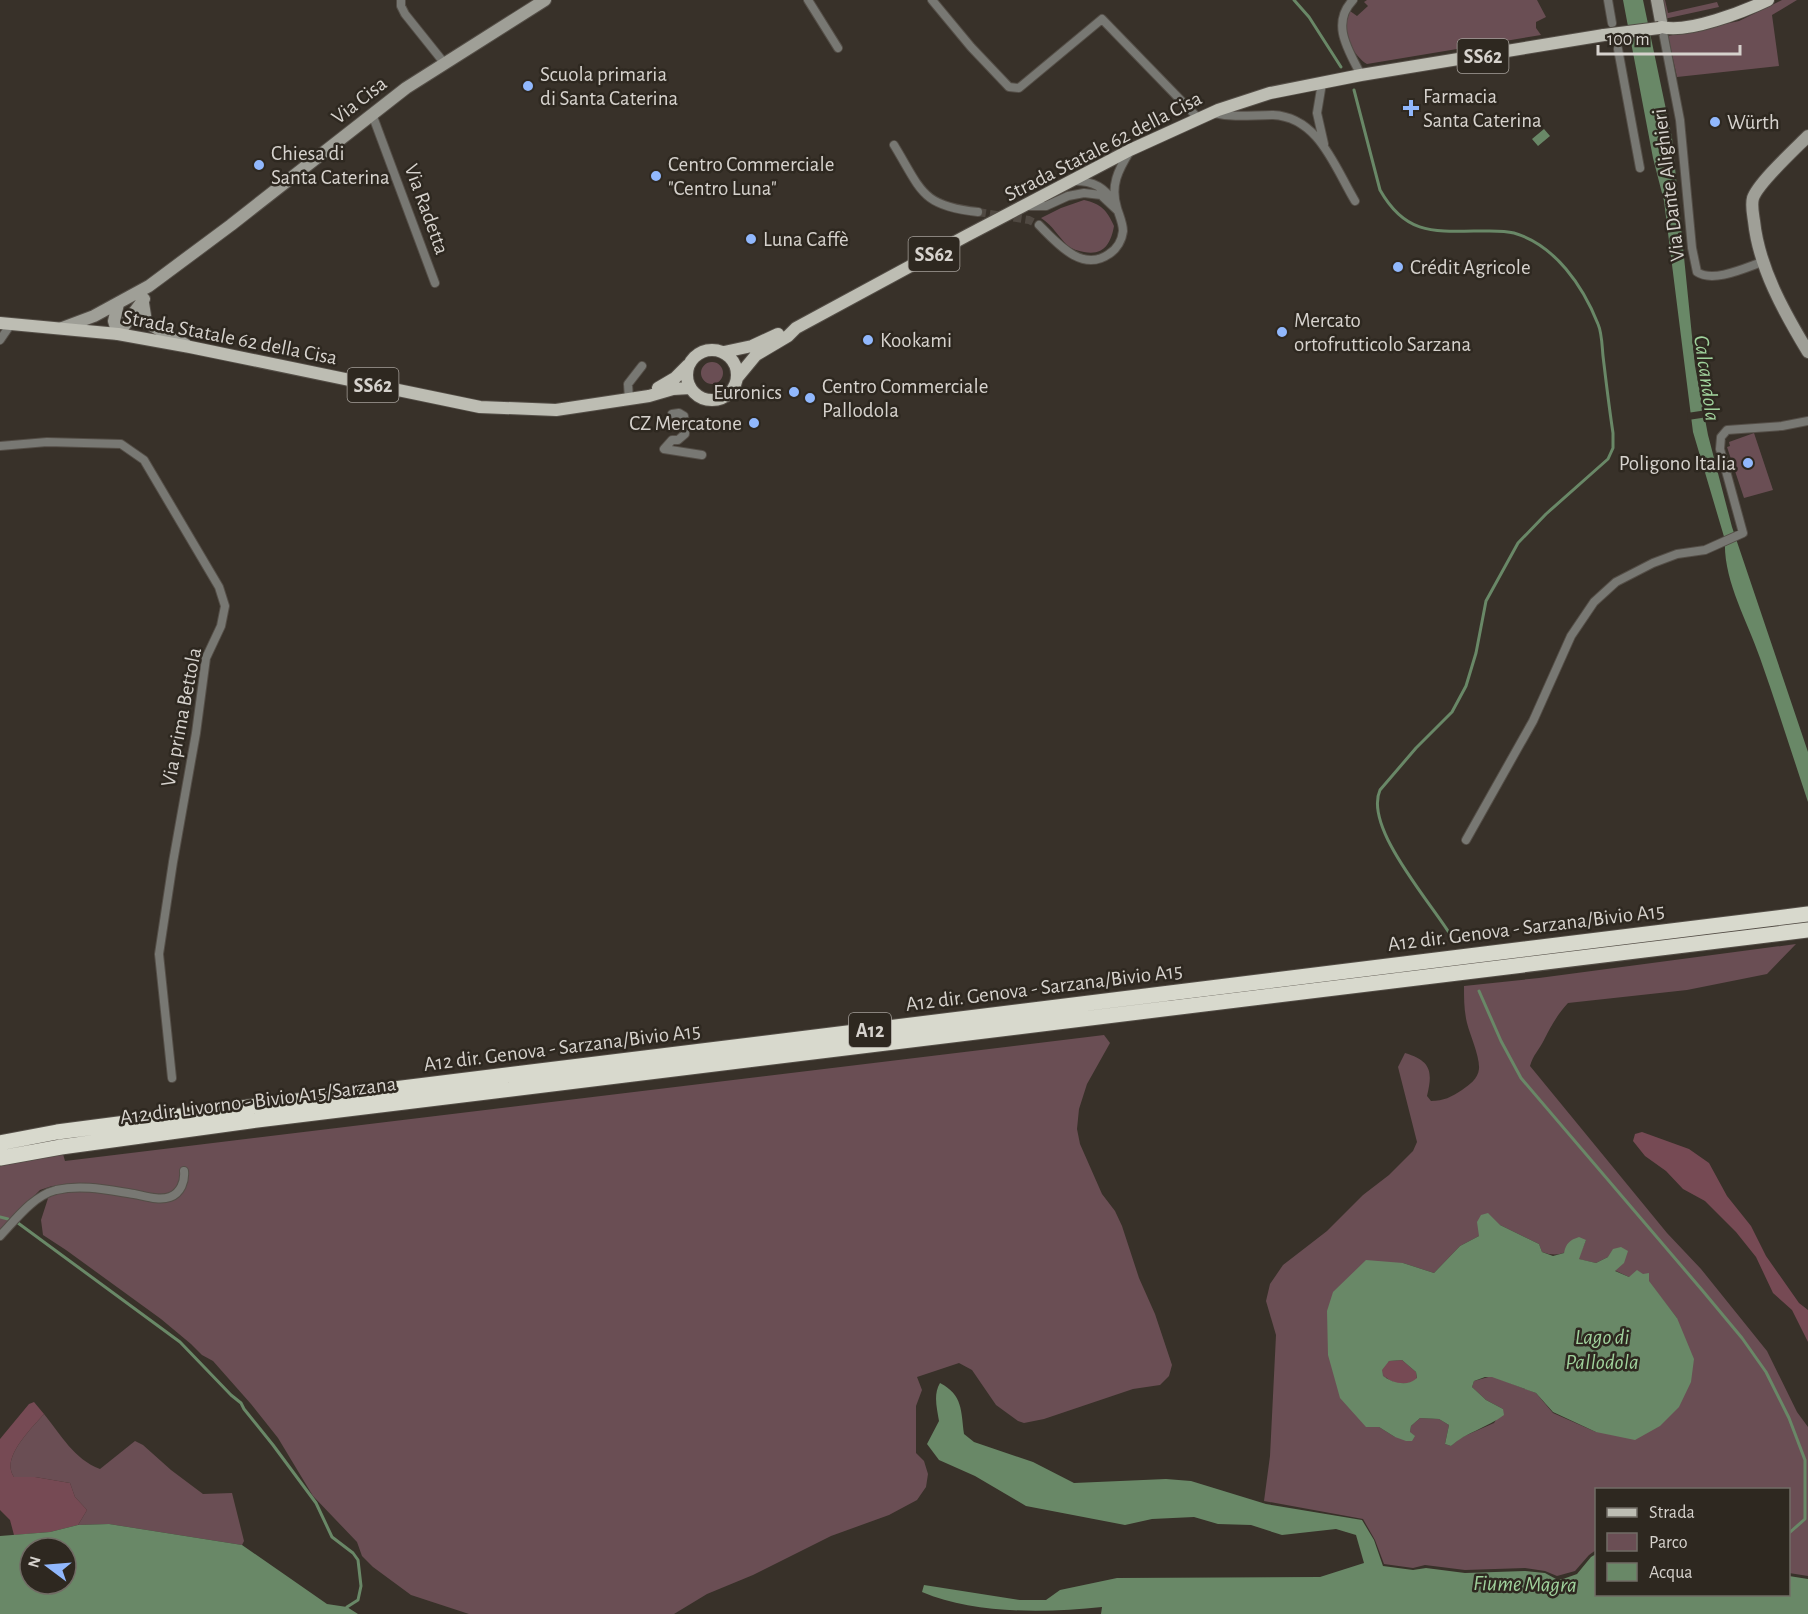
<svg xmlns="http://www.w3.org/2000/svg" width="1808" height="1614" viewBox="0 0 1808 1614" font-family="'Alegreya Sans',sans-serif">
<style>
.green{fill:#6a4e54;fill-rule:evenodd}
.forest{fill:#764a54}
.water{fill:#698867;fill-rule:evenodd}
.pier{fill:#383129}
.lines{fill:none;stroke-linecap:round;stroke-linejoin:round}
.stream{stroke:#698867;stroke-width:3}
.street-tunnel{stroke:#504942;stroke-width:8;stroke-dasharray:8 4;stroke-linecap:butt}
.street-casing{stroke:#544e47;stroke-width:10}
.secondary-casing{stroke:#544e47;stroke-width:14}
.primary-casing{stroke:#544e47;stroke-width:14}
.highway-casing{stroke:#544e47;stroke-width:17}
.street{stroke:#787873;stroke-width:8}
.secondary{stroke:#9f9f97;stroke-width:12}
.primary{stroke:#bdbdb3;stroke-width:12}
.highway{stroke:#d8d9cd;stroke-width:15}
.primary-bridge-casing{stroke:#544e47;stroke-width:14;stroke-linecap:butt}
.primary-bridge{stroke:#bdbdb3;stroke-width:12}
.poi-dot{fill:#91b8fd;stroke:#2e2820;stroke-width:2}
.labels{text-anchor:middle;stroke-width:5;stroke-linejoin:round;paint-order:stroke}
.shield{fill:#2e2820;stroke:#a49f99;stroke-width:1.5}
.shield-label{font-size:20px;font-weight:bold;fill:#d6d2cd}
.poi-label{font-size:21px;fill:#d6d2cd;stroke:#2e2820;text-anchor:start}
.street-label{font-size:21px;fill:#d6d2cd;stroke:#2e2820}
.water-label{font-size:22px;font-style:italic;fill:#a0d29c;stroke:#2e2820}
</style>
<rect width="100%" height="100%" fill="#383129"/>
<!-- green -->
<path class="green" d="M1367,0H1537L1546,17L1536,22V28L1541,35L1367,64C1352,55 1339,27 1350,11L1357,16L1368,6L1364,2Z
M1660,0H1665L1668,13L1717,2L1719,7L1664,19Z
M1782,0H1797L1772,15L1779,66L1677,77L1668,36L1739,21Z
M1084,200C1101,204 1107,210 1114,226C1111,243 1104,256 1084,252C1078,251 1072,249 1067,245C1057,235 1054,227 1041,218L1061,208Z
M701 373a11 11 0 1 1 22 0a11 11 0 1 1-22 0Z
M1754,433L1773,490L1744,498L1727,447L1730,446L1729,442Z
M1796,944L1767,974L1687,990L1568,1003C1557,1015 1551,1026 1544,1040C1539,1050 1533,1055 1530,1066L1667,1233L1701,1269L1767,1351L1797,1412L1808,1427V1576L1789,1573L1788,1490H1596V1550L1589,1555L1575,1571L1557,1576L1545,1571L1525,1568L1465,1570L1425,1565L1413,1568L1384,1564L1375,1540L1363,1519L1264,1501L1270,1456L1276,1335L1266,1301L1270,1284L1283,1265L1327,1231L1363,1195L1389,1175L1413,1151L1417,1142L1398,1067L1405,1053C1431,1061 1433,1071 1427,1096L1431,1101C1444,1101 1451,1097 1462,1090C1469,1085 1478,1079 1479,1069C1480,1057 1470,1035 1467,1023C1464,1011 1464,998 1464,986L1539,978ZM1500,1225L1539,1244L1542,1252C1561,1259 1570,1250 1586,1240L1578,1259L1596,1263L1608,1257L1614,1270L1629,1277L1643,1275L1677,1318L1596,1432L1553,1413L1536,1393L1492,1376L1474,1381L1472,1387L1486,1400L1503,1409L1494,1423L1460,1438L1451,1446L1445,1444L1449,1425L1439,1419L1420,1418L1411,1426L1410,1432L1395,1437L1379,1427L1403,1263L1434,1273L1460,1246Z
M1104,1035L1110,1043L1087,1084L1079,1109L1077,1129L1080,1144L1102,1194L1115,1211L1122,1226L1139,1278L1155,1314L1172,1365L1169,1376L1160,1385L1133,1389L1044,1419L1024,1423L1018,1421L996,1405L972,1370L959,1363L917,1377L922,1390L916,1406V1453L924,1461L928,1474L926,1487L917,1500L889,1515L831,1536L753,1575L707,1594L674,1614H469L411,1595L373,1567L362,1556L357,1542L313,1496L278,1438L251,1404L213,1361L202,1355L191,1344L161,1319L66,1250L43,1235L41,1220L52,1186L40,1190L0,1230V1158L61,1147L65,1161Z
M44,1414C61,1435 74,1459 100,1469L135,1441L143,1445L171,1470L203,1494L232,1493L244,1541L242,1545L109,1524L78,1525L87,1510L75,1497L70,1483L35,1477H14C0,1458 32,1428 44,1414Z"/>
<!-- forest -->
<path class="forest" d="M1642,1132L1689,1149L1709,1163L1727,1196L1751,1226L1766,1256L1799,1303L1808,1310V1342L1792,1310L1773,1293L1756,1257L1736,1232L1705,1201L1683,1189L1666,1171L1645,1156L1633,1141L1635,1134Z
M1402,1360L1416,1372L1417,1379C1407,1388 1385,1384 1382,1370L1389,1361Z
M34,1402L44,1414C32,1428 0,1458 14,1477H35L70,1483L75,1497L87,1510L78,1525L50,1532L14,1535L10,1520L0,1510V1439L29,1404Z"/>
<!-- water -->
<path class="water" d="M1623,0H1643L1672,138L1695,366L1708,435L1732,527L1808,752V802C1792,754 1777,706 1760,658C1747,620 1723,580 1725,540L1693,432L1664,201L1653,158Z
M1544,129L1550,136L1538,146L1532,139Z
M1488,1213L1500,1225L1539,1244L1542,1252L1553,1256L1564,1253C1566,1243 1570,1240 1579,1237L1586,1240L1579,1259L1596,1263L1608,1257L1613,1249L1621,1247L1628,1251L1624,1263L1615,1271L1629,1277L1637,1270L1643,1274L1649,1273V1281L1677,1318L1694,1359L1691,1382L1679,1407L1660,1426L1635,1440L1596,1432L1553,1412L1536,1393L1492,1377H1485L1474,1381L1472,1387L1486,1400L1503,1409L1504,1415C1487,1428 1466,1432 1451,1446L1445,1444L1449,1425L1439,1419L1420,1418L1411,1426L1410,1432L1415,1436L1412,1441H1406L1395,1437L1379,1427H1366L1340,1398L1328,1355L1327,1311L1333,1292L1366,1260L1403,1263L1434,1273L1460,1246L1479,1236L1477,1222L1481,1215ZM1402,1360L1416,1372L1417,1378C1408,1387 1392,1383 1383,1376L1382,1370L1389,1361Z
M940,1383C963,1395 961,1411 964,1434L974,1442L1033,1462L1074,1483L1166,1479L1191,1481L1266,1504L1362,1520L1374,1540L1383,1566L1413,1570L1426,1568L1465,1573L1525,1571L1545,1573L1556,1579H1563L1577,1574L1591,1557L1596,1554V1594H1788L1789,1576L1808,1579V1614H1101L1102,1607C1044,1613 974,1614 922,1592L924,1585L1020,1600H1046L1060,1590L1117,1578L1320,1577L1364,1563L1356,1535L1336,1529L1282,1535L1251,1525L1218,1524L1194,1517L1152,1519L1125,1525L1026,1506L975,1476L939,1460L927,1444L939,1421C937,1408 933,1395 940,1383Z
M109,1524L242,1545L327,1604L347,1607L358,1614H0V1536L50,1532L78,1525ZM30,1548H66V1584H30Z"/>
<!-- pier -->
<path class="pier" d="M1707,410L1708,417L1688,420L1687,413Z"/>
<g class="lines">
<!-- stream -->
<path class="stream" d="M1294,0L1309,17L1341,67
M1354,90L1380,190C1405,234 1432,232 1478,231C1489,231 1503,230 1514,233C1555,245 1583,286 1598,324C1602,333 1602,346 1603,356C1606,381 1609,407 1613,433V448L1608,459L1546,514L1518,543L1486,601L1476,653L1466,686L1452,712L1416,748L1380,790C1363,828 1434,906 1453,939
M1479,991L1501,1041L1521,1078L1702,1290L1742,1338L1766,1372L1789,1418L1805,1460V1519L1788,1534
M0,1217L8,1219
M18,1223L180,1342L231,1395L241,1403L244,1409L273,1445L316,1503L332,1537L353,1553L358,1560L361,1586L358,1600L347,1607"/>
<!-- street-tunnel -->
<path class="street-tunnel" d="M978,212L1029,220L1039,225"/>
<defs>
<path id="street" d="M401,0V6L405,14L445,64
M808,0L838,48
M932,0L971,47L1009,87L1019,88L1102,19L1199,119
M1353,0C1330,24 1349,51 1361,75
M1608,0L1612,23
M1662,27L1680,120L1692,248L1697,272C1713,283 1745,268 1762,262
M1618,49L1640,168
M1322,83L1317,113L1324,144
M1214,113C1236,118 1251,115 1273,115C1319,117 1335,168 1355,201
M372,114L435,283
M894,145C922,191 921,206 978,212
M1075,181C1093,181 1105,187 1113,202
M1026,206H1046L1068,196L1084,193L1101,195L1117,210
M1039,225C1057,243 1082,273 1109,254C1117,249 1122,240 1123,231C1123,223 1119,215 1117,208C1110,186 1118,170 1130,151
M0,340L11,324
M629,399L628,384L642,366
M672,414L679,413L684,416L685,434L678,440H672L664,449L702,455
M0,446L47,442L121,444L144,460L219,587L225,606L221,626L206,658L196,733L173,862L159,954L172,1078
M1466,840L1533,721L1571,636L1594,602L1616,582L1653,563L1677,554L1705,550L1743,533L1720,449L1721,437L1727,430L1782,426L1808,421
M0,1236C16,1219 33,1196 56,1190C82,1184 108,1190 134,1194C145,1196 159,1201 170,1197C181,1193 185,1181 184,1171"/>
<path id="secondary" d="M1657,0L1662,27
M1808,136C1795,149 1758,183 1753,198C1751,205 1753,214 1754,221C1759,268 1784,312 1808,352
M143,303L146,322L186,345
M118,304L114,321L118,334
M62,328L94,316L149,286L231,225L406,88L545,0
M118,334L144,299"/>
<path id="primary" d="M1662,27C1687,34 1745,11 1768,0
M0,323L118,334L190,347L480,407L556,410L649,396L673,389L690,388
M687 375a25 25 0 1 1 50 0a25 25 0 1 1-50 0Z
M724,352L752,346L778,334
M737,378L756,355L788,336L796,328L966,236L1130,150L1218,110L1270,93L1361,75L1604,35
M658,388L675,378L688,365"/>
<path id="highway" d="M0,1143L57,1132L265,1105L1808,914
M0,1158L61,1147L250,1121L1808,930"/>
</defs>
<!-- street casing -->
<use href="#street" class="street-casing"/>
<!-- secondary casing -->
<use href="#secondary" class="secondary-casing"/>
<!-- primary casing -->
<use href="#primary" class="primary-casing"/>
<!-- highway casing -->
<use href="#highway" class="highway-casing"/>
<!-- street -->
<use href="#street" class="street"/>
<!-- secondary -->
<use href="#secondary" class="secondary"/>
<!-- primary -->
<use href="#primary" class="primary"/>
<!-- highway -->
<use href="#highway" class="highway"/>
<defs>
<path id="primary-bridge" d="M1604,35L1659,28"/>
</defs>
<!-- primary-bridge casing -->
<use href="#primary-bridge" class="primary-bridge-casing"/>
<!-- primary-bridge -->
<use href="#primary-bridge" class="primary-bridge"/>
</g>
<!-- markers -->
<g class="poi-dot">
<circle cx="528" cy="86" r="6"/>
<path d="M1408 99h6v6h6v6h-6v6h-6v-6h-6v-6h6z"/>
<circle cx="1715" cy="122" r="6"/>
<circle cx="259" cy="165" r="6"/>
<circle cx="656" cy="176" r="6"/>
<circle cx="751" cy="239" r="6"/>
<circle cx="1398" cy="267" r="6"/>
<circle cx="1282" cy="332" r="6"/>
<circle cx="868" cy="340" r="6"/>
<circle cx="794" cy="392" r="6"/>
<circle cx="810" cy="398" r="6"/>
<circle cx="754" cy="423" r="6"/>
<circle cx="1748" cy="463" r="6"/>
</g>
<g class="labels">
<!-- shield labels -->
<g class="shield">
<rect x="1457.5" y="39" width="51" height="34" rx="4.5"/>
<rect x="908.5" y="237" width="51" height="34" rx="4.5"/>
<rect x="347.5" y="368" width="51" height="34" rx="4.5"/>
<rect x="849" y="1013" width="42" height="34" rx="4.5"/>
</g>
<g class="shield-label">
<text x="1483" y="63">SS62</text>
<text x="934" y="261">SS62</text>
<text x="373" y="392">SS62</text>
<text x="870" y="1037">A12</text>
</g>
<!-- poi labels -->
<g class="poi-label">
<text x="540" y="81">Scuola primaria<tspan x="540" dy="24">di Santa Caterina</tspan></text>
<text x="1423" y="103">Farmacia<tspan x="1423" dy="24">Santa Caterina</tspan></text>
<text x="1727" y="129">Würth</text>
<text x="271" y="160">Chiesa di<tspan x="271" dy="24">Santa Caterina</tspan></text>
<text x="668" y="171">Centro Commerciale<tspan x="668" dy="24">"Centro Luna"</tspan></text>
<text x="763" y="246">Luna Caffè</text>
<text x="1410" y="274">Crédit Agricole</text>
<text x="1294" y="327">Mercato<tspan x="1294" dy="24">ortofrutticolo Sarzana</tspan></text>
<text x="880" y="347">Kookami</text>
<text x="822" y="393">Centro Commerciale<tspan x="822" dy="24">Pallodola</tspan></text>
<text x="782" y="399" text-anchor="end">Euronics</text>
<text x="742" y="430" text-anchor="end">CZ Mercatone</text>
<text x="1736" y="470" text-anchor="end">Poligono Italia</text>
</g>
<!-- street labels -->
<g class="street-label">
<text transform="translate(359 100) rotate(-38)" y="7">Via Cisa</text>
<text transform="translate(1103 146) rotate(-27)" y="7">Strada Statale 62 della Cisa</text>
<text transform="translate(1668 185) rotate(-97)" y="7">Via Dante Alighieri</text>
<text transform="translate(427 209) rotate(70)" y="7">Via Radetta</text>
<text transform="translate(230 337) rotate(11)" y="7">Strada Statale 62 della Cisa</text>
<text transform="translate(181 717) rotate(-79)" y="7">Via prima Bettola</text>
<text transform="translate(1526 927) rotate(-7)" y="7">A12 dir. Genova - Sarzana/Bivio A15</text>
<text transform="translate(1044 987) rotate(-7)" y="7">A12 dir. Genova - Sarzana/Bivio A15</text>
<text transform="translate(562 1047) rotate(-7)" y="7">A12 dir. Genova - Sarzana/Bivio A15</text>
<text transform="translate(258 1100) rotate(-7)" y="7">A12 dir. Livorno - Bivio A15/Sarzana</text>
</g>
<!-- water labels -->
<g class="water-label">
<text transform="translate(1708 378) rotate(82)" y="8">Calcandola</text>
<text x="1602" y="1344">Lago di<tspan x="1602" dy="25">Pallodola</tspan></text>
<text transform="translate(1525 1583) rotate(1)" y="8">Fiume Magra</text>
</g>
</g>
<!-- legend -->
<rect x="1595" y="1488" width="195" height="108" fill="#2e2820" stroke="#716c65" stroke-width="1.5"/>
<rect x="1607" y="1508" width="30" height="9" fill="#bdbdb3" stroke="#716c65" stroke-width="1.5"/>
<text x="1649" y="1518" font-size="18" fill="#d6d2cd">Strada</text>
<rect x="1607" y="1533" width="30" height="18" fill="#6a4e54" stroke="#716c65" stroke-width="1.5"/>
<text x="1649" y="1548" font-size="18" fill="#d6d2cd">Parco</text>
<rect x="1607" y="1563" width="30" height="18" fill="#698867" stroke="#716c65" stroke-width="1.5"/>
<text x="1649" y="1578" font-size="18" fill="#d6d2cd">Acqua</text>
<!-- north arrow -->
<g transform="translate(48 1566) rotate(286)"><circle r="28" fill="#2e2820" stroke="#716c65" stroke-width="1.5"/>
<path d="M0-4.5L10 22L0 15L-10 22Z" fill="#91b8fd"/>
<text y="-9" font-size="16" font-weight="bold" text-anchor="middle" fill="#d6d2cd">N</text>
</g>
<!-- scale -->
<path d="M1598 45v9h142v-9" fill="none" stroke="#d6d2cd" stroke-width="3"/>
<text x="1607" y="45" font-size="18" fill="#d6d2cd" stroke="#2e2820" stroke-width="4.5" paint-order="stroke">100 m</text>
</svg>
